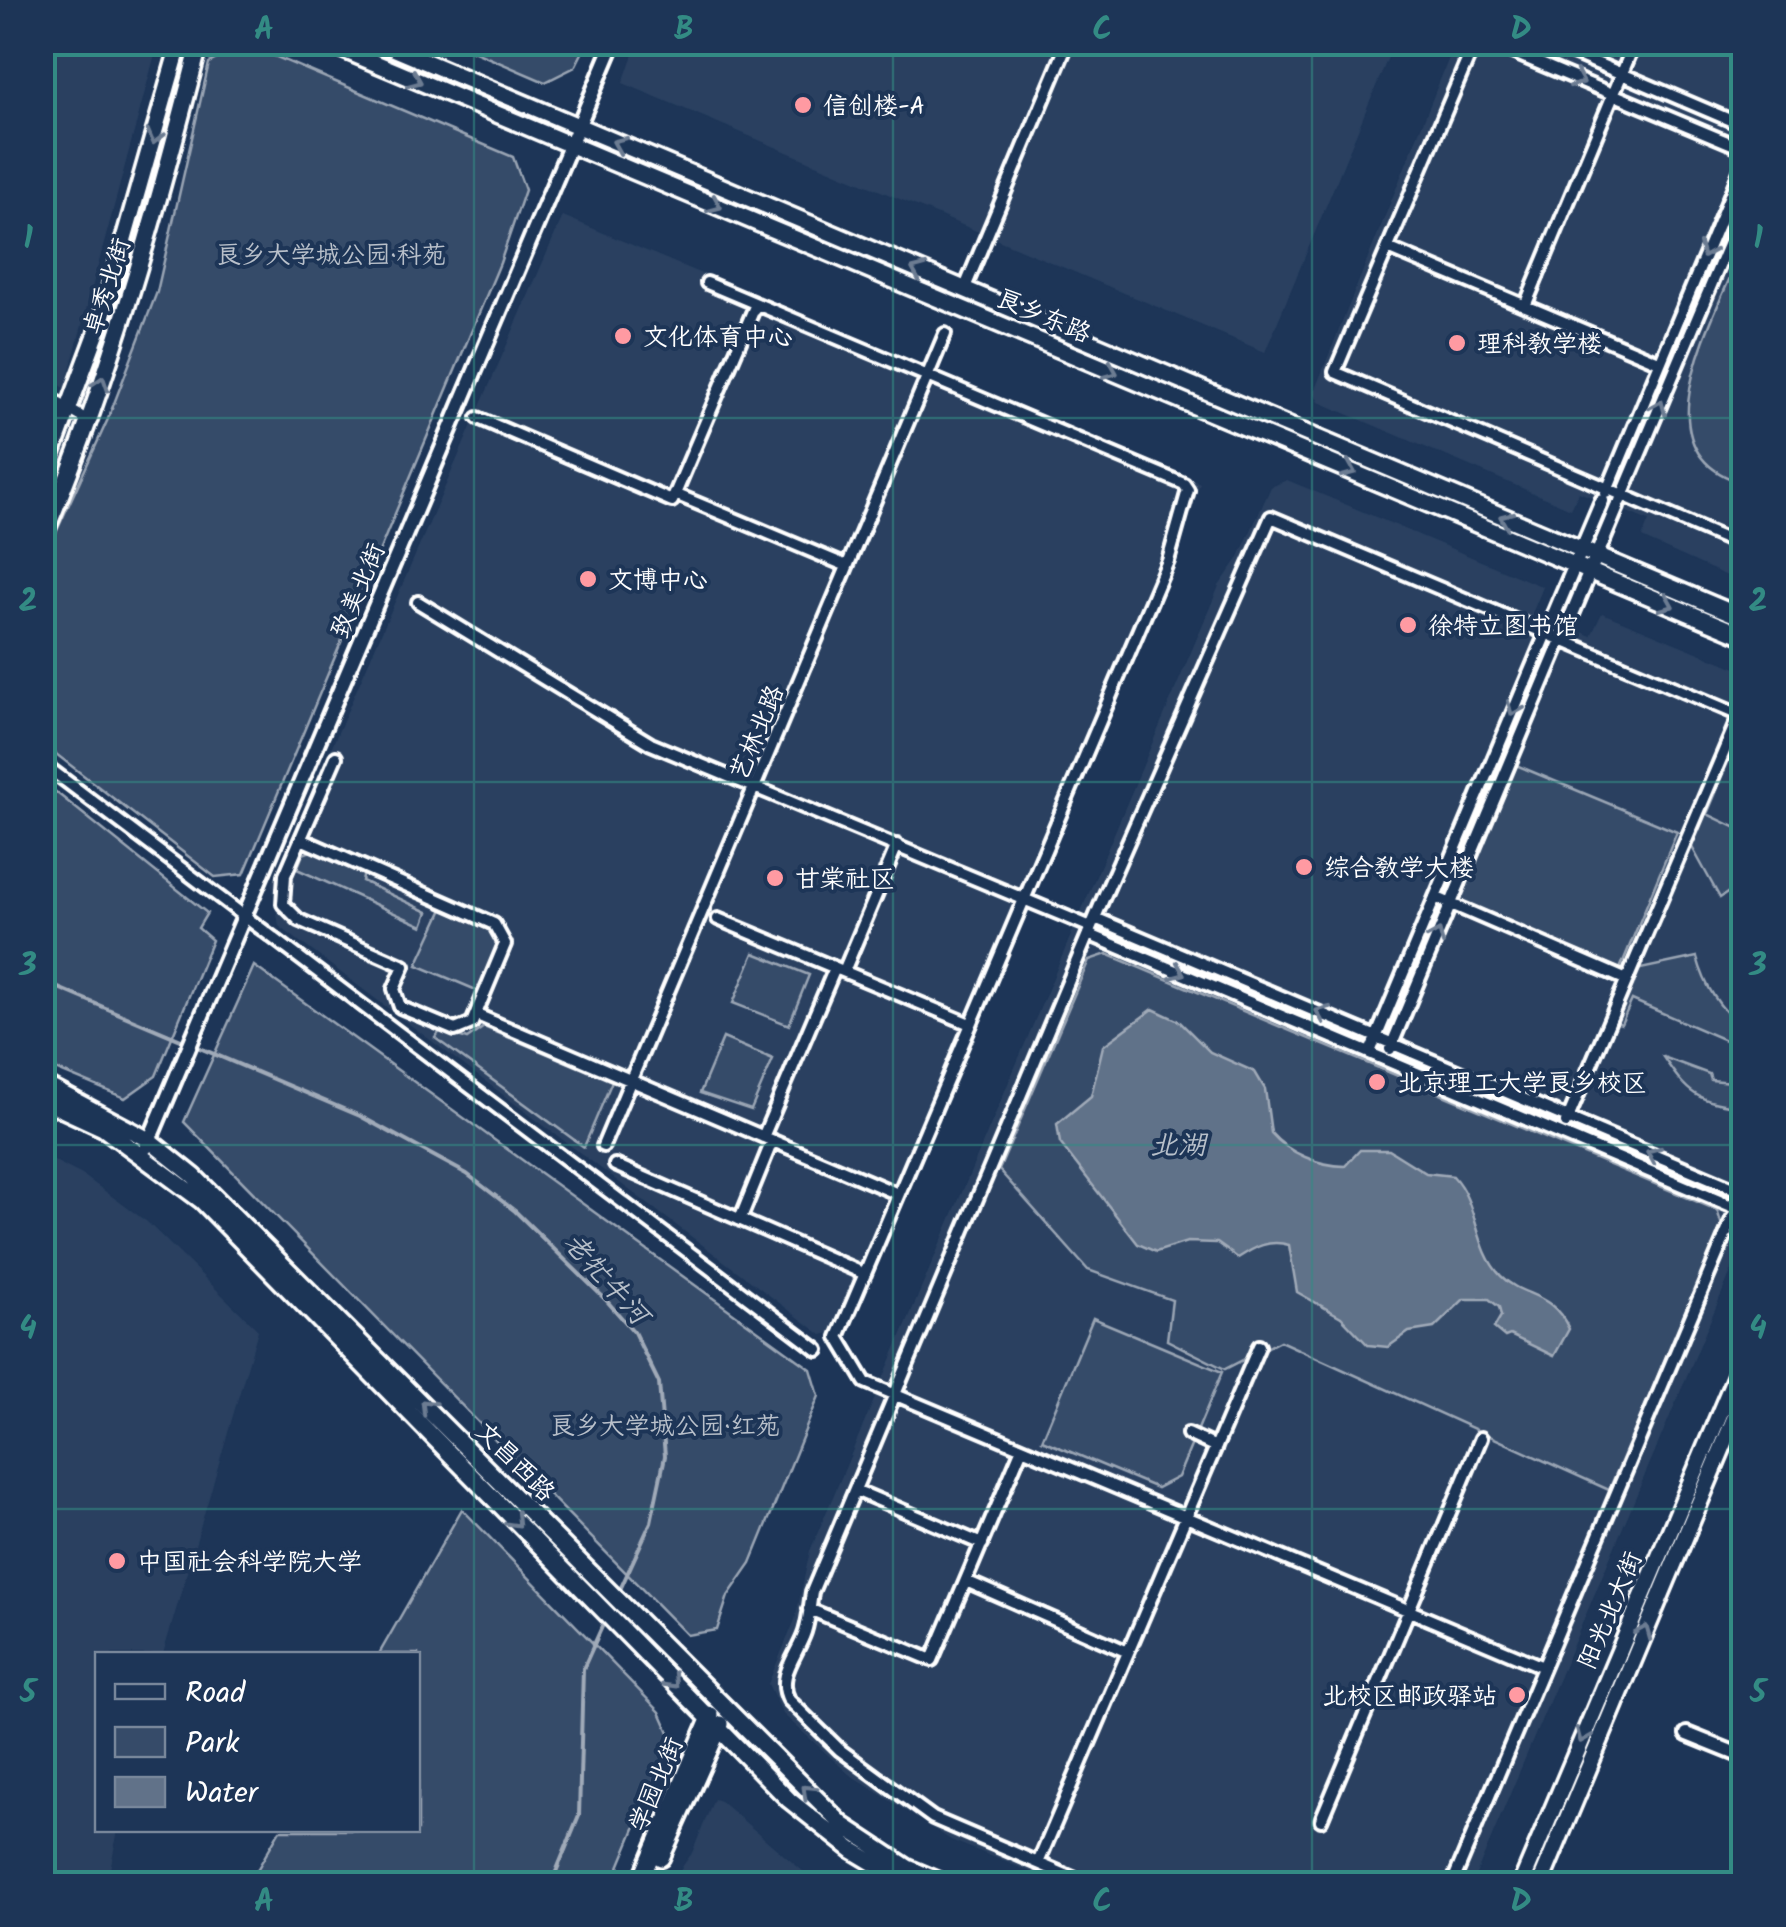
<svg xmlns="http://www.w3.org/2000/svg" width="1786" height="1927" viewBox="0 0 1786 1927" font-family="Kalam,'LXGW WenKai TC',sans-serif">
<style>
.built{fill:#2a4161}
.green{fill:#364b69;stroke:#9aa5b4;stroke-width:2.5}
.water{fill:#617289;stroke:#a0aab8;stroke-width:2.5}
.lines{fill:none;stroke-linecap:round;stroke-linejoin:round}
.stream{stroke:#a0aab8;stroke-width:4}
.minor-casing{stroke:#fff;stroke-width:18}
.tertiary-casing{stroke:#fff;stroke-width:20}
.secondary-casing{stroke:#fff;stroke-width:22}
.minor{stroke:#1d3557;stroke-width:10}
.tertiary{stroke:#1d3557;stroke-width:12}
.secondary{stroke:#1d3557;stroke-width:15}
.oneway{stroke:#6c7c92}
.grid{fill:none;stroke:#338b84;stroke-width:2.5;stroke-opacity:0.55}
.poi-dot{fill:#ff9aa2;stroke:#1d3557;stroke-width:4}
.labels{text-anchor:middle;stroke-width:8;stroke-linejoin:round;paint-order:stroke}
.poi-label{font-size:25px;fill:#fff;stroke:#1d3557;text-anchor:start}
.park-label{font-size:25px;fill:#b9c0ca;stroke:#1d3557}
.street-label{font-size:25px;fill:#fff;stroke:#1d3557}
.water-label{font-size:28px;font-style:italic;fill:#b8c0ca;stroke:#1d3557}
.neatline{fill:none;stroke:#338b84;stroke-width:4}
.grid-label{font-size:32px;text-anchor:middle;font-weight:bold;fill:#338b84}
</style>
<rect width="100%" height="100%" fill="#1d3557"/>
<filter id="ink" filterUnits="userSpaceOnUse"><feTurbulence type="fractalNoise" baseFrequency=".01" numOctaves="2"/><feDisplacementMap in="SourceGraphic" scale="20" xChannelSelector="R" yChannelSelector="G"/><feConvolveMatrix kernelMatrix="1 2 1 2 8 2 1 2 1" color-interpolation-filters="sRGB"/></filter>
<g filter="url(#ink)">
<!-- built -->
<path class="built" d="M43,42L158,43L65,388L43,375Z
M637,43H1394L1265,352L623,83Z
M1455,43H1743V583L1642,538L1649,521L1579,492L1571,509L1319,402L1314,392Z
M563,216L1200,483L1174,562L851,1327L822,1335L279,926L272,884Z
M1287,480L1543,587L1533,611L1591,636L1602,613L1743,671V1243L1472,1884H1061L951,1840L849,1774L783,1714L768,1684L795,1620L810,1551L1219,586L1238,559L1271,487Z
M43,1155L84,1176L147,1222L258,1330L163,1654H98V1830H118L107,1884H43Z
M714,1799L720,1801L818,1884H670L692,1853Z"/>
<!-- green -->
<path class="green" d="M454,43H587L575,67L545,82Z
M246,44L513,157L525,190L500,263L244,874L215,877L43,744V561L108,419L157,292L209,63Z
M1743,247L1744,483H1743C1633,452 1717,315 1743,247Z
M1516,765L1677,832L1620,969L1459,901Z
M42,781L207,913L198,928L212,940L156,1076L125,1098L43,1064Z
M1710,785L1718,788L1707,814L1743,831V882L1720,898L1687,838Z
M311,851L364,873L362,881L428,912L423,926L297,869L303,854Z
M443,909L493,932L498,952L481,992L417,965Z
M754,953L809,975L789,1025L733,1003Z
M1107,954L1717,1210L1722,1226L1609,1490L1280,1341L1225,1369L1167,1340L1172,1300L1088,1270L999,1170L1089,960Z
M1697,957C1705,987 1719,1008 1743,1028V1042L1725,1040L1632,1000L1621,1024L1610,1020L1631,971Z
M254,966L811,1369L819,1396L751,1563L728,1596L717,1630L687,1635L184,1122Z
M484,1027L612,1081L584,1147L435,1038L441,1030L467,1039Z
M723,1038L773,1059L751,1110L700,1093Z
M1663,1057L1709,1074L1711,1080L1743,1083V1107C1697,1102 1688,1094 1663,1057Z
M1093,1318L1222,1372L1178,1477L1157,1488L1042,1440Z
M462,1509L660,1712L672,1739L612,1884H249L280,1830H418V1654H379Z"/>
<!-- water -->
<path class="water" d="M1153,1009L1179,1021L1210,1052L1255,1072L1265,1089L1271,1133C1288,1153 1320,1166 1345,1166L1360,1150H1389L1426,1173L1453,1176C1479,1204 1474,1249 1501,1276C1524,1299 1551,1290 1569,1329L1554,1356L1510,1335L1505,1337L1494,1328L1501,1316L1499,1307L1489,1299H1464L1434,1328L1409,1332L1388,1347L1368,1345L1341,1317L1297,1292L1289,1245C1269,1239 1255,1247 1238,1258L1217,1243L1187,1242L1156,1252L1138,1244L1060,1143L1057,1124L1091,1096L1103,1046Z"/>
<g class="lines">
<!-- stream -->
<path class="stream" d="M42,981L360,1116L467,1174L515,1211L606,1300L634,1332L659,1383L665,1456L651,1522L618,1594
M551,1884L579,1816L583,1669L605,1620"/>
<defs>
<path id="minor" d="M1475,42L1335,372L1744,547
M1488,42L1744,149
M1547,42L1744,126
M1388,248L1659,362
M707,283L1184,484L1188,490L1168,561L838,1337L865,1382L1543,1667
M964,290L1068,42
M1525,306L1635,42
M42,394L89,421
M478,418L672,501L756,304
M1606,493L1744,162
M675,494L847,566
M1620,501L1744,207
M418,602L651,744L1091,927
M42,763L818,1350
M301,839L494,924L505,944L472,1023L455,1030L400,1007L394,989L404,966L299,920L283,904L285,875L336,757
M1435,897L1627,980
M1095,918L1743,1192
M718,919L970,1024
M1088,934L1736,1208
M844,971L897,845
M477,1015L898,1194
M1390,1049L1567,626
M1370,1052L1552,619
M1566,1123L1739,716
M763,1137L835,968
M603,1146L945,334
M615,1165L865,1274
M740,1220L772,1141
M1188,1434L1216,1447
M855,1490L982,1544
M966,1581L1128,1652
M809,1609L932,1660L1022,1448
M1321,1820L1481,1438
M1038,1863L1259,1346
M1087,1884L933,1818L840,1750L789,1700C776,1676 797,1656 805,1632C809,1620 810,1605 812,1592L1102,901L1271,517L1744,717
M1452,1884L1744,1191"/>
<path id="tertiary" d="M1552,619L1602,501
M1567,626L1617,507
M146,1148L614,42
M1687,1734L1744,1757"/>
<path id="secondary" d="M325,42L1744,636
M379,42L1744,618
M42,480L99,327L180,42
M42,540C110,380 157,211 200,42
M42,1083L149,1140L194,1176L843,1825L908,1868L946,1884
M42,1100L103,1128L202,1201L789,1800L852,1850L909,1884
M661,1858L721,1724
M639,1884L711,1715
M1521,1884L1744,1356
M1540,1884L1744,1396"/>
</defs>
<!-- minor casing -->
<use href="#minor" class="minor-casing"/>
<!-- tertiary casing -->
<use href="#tertiary" class="tertiary-casing"/>
<!-- secondary casing -->
<use href="#secondary" class="secondary-casing"/>
<!-- minor -->
<use href="#minor" class="minor"/>
<!-- tertiary -->
<use href="#tertiary" class="tertiary"/>
<!-- secondary -->
<use href="#secondary" class="secondary"/>
</g>
<!-- one-way arrows -->
<defs><path id="oneway-chevron" d="M-2-3.5L2.5 0L-2 3.5" fill="none" stroke-width="1.6" stroke-linecap="round" stroke-linejoin="round" transform="scale(2.5)"/></defs>
<g class="oneway">
<use href="#oneway-chevron" transform="translate(415 80) rotate(23)"/>
<use href="#oneway-chevron" transform="translate(1578 80) rotate(23)"/>
<use href="#oneway-chevron" transform="translate(155 137) rotate(105)"/>
<use href="#oneway-chevron" transform="translate(619 144) rotate(-157)"/>
<use href="#oneway-chevron" transform="translate(715 205) rotate(23)"/>
<use href="#oneway-chevron" transform="translate(1706 251) rotate(113)"/>
<use href="#oneway-chevron" transform="translate(918 271) rotate(-157)"/>
<use href="#oneway-chevron" transform="translate(1111 371) rotate(23)"/>
<use href="#oneway-chevron" transform="translate(101 383) rotate(-72)"/>
<use href="#oneway-chevron" transform="translate(1659 407) rotate(-67)"/>
<use href="#oneway-chevron" transform="translate(1349 470) rotate(23)"/>
<use href="#oneway-chevron" transform="translate(1506 519) rotate(-157)"/>
<use href="#oneway-chevron" transform="translate(1667 604) rotate(23)"/>
<use href="#oneway-chevron" transform="translate(1514 709) rotate(113)"/>
<use href="#oneway-chevron" transform="translate(1437 936) rotate(-67)"/>
<use href="#oneway-chevron" transform="translate(1178 972) rotate(23)"/>
<use href="#oneway-chevron" transform="translate(1322 1013) rotate(-157)"/>
<use href="#oneway-chevron" transform="translate(1653 1154) rotate(-157)"/>
<use href="#oneway-chevron" transform="translate(427 1406) rotate(-135)"/>
<use href="#oneway-chevron" transform="translate(515 1521) rotate(46)"/>
<use href="#oneway-chevron" transform="translate(1644 1632) rotate(-68)"/>
<use href="#oneway-chevron" transform="translate(672 1682) rotate(46)"/>
<use href="#oneway-chevron" transform="translate(1583 1736) rotate(113)"/>
<use href="#oneway-chevron" transform="translate(808 1791) rotate(-136)"/>
</g>
</g>
<!-- grid -->
<path class="grid" d="M474,42V1884M893,42V1884M1312,42V1884M42,418H1744M42,782H1744M42,1145H1744M42,1509H1744"/>
<!-- markers -->
<g class="poi-dot">
<circle cx="803" cy="105" r="10"/>
<circle cx="623" cy="336" r="10"/>
<circle cx="1457" cy="343" r="10"/>
<circle cx="588" cy="579" r="10"/>
<circle cx="1408" cy="625" r="10"/>
<circle cx="1304" cy="867" r="10"/>
<circle cx="775" cy="878" r="10"/>
<circle cx="1377" cy="1082" r="10"/>
<circle cx="117" cy="1561" r="10"/>
<circle cx="1517" cy="1695" r="10"/>
</g>
<g class="labels">
<!-- poi labels -->
<g class="poi-label">
<text x="823" y="114">信创楼-A</text>
<text x="643" y="345">文化体育中心</text>
<text x="1477" y="352">理科教学楼</text>
<text x="608" y="588">文博中心</text>
<text x="1428" y="634">徐特立图书馆</text>
<text x="1324" y="876">综合教学大楼</text>
<text x="795" y="887">甘棠社区</text>
<text x="1397" y="1091">北京理工大学良乡校区</text>
<text x="137" y="1570">中国社会科学院大学</text>
<text x="1497" y="1704" text-anchor="end">北校区邮政驿站</text>
</g>
<!-- park labels -->
<g class="park-label">
<text x="331" y="263">良乡大学城公园·科苑</text>
<text x="665" y="1434">良乡大学城公园·红苑</text>
</g>
<!-- street labels -->
<g class="street-label">
<text transform="translate(106 286) rotate(-72)" y="9">卓秀北街</text>
<text transform="translate(1044 315) rotate(23)" y="9">良乡东路</text>
<text transform="translate(357 590) rotate(-67)" y="9">致美北街</text>
<text transform="translate(756 732) rotate(-67)" y="9">艺林北路</text>
<text transform="translate(516 1461) rotate(45)" y="9">文昌西路</text>
<text transform="translate(1609 1610) rotate(-67)" y="9">阳光北大街</text>
<text transform="translate(655 1784) rotate(-67)" y="9">学园北街</text>
</g>
<!-- water labels -->
<g class="water-label">
<text x="1178" y="1154">北湖</text>
<text transform="translate(607 1278) rotate(48)" y="10">老牤牛河</text>
</g>
</g>
<!-- margin -->
<rect width="1786" height="1927" fill="none" stroke="#1d3557" stroke-width="110"/>
<!-- legend -->
<rect x="95" y="1652" width="325" height="180" fill="#1d3557" stroke="#77869a" stroke-width="2.5"/>
<rect x="115" y="1684" width="50" height="15" fill="#1d3557" stroke="#77869a" stroke-width="2.5"/>
<text x="185" y="1702" font-size="30" fill="#ffffff">Road</text>
<rect x="115" y="1727" width="50" height="30" fill="#364b69" stroke="#77869a" stroke-width="2.5"/>
<text x="185" y="1752" font-size="30" fill="#ffffff">Park</text>
<rect x="115" y="1777" width="50" height="30" fill="#617289" stroke="#77869a" stroke-width="2.5"/>
<text x="185" y="1802" font-size="30" fill="#ffffff">Water</text>
<rect x="55" y="55" width="1676" height="1817" class="neatline"/>
<g class="grid-label">
<text x="264" y="39">A</text>
<text x="684" y="39">B</text>
<text x="1102" y="39">C</text>
<text x="1521" y="39">D</text>
<text x="28" y="248">1</text>
<text x="1758" y="248">1</text>
<text x="28" y="611">2</text>
<text x="1758" y="611">2</text>
<text x="28" y="975">3</text>
<text x="1758" y="975">3</text>
<text x="28" y="1338">4</text>
<text x="1758" y="1338">4</text>
<text x="28" y="1702">5</text>
<text x="1758" y="1702">5</text>
<text x="264" y="1911">A</text>
<text x="684" y="1911">B</text>
<text x="1102" y="1911">C</text>
<text x="1521" y="1911">D</text>
</g>
</svg>
